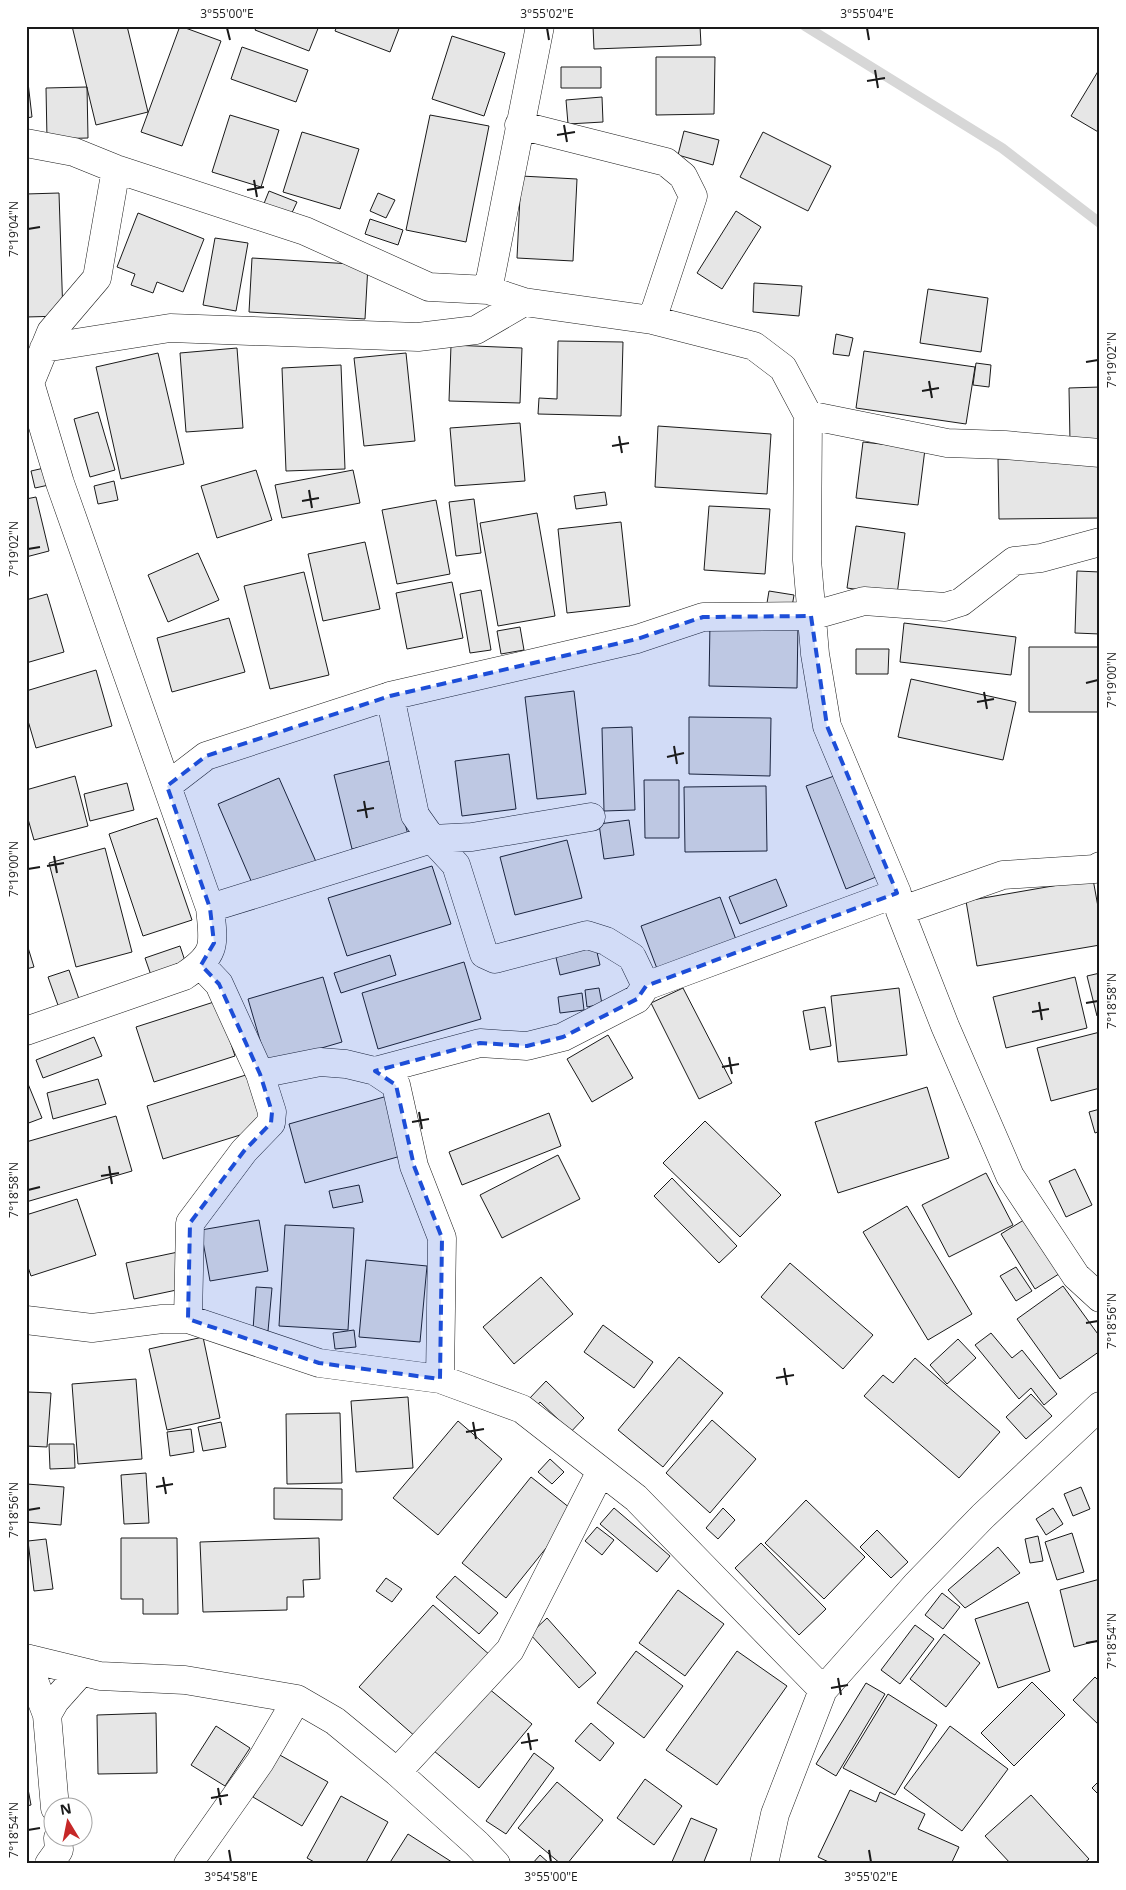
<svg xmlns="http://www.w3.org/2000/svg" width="1126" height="1890" viewBox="0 0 1126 1890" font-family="'Open Sans',sans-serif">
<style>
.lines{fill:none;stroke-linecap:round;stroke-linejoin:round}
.stream{stroke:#d7d7d7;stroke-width:10}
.building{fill:#e6e6e6;stroke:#1a1a1a}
.street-casing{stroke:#1a1a1a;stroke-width:29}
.street{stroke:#fff;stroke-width:28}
.marked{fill:#1d4ed8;fill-opacity:0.2;stroke:#1d4ed8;stroke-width:4;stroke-dasharray:10 6;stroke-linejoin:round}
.ticks{fill:none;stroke:#1a1a1a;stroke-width:2}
.neatline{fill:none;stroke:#1a1a1a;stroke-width:2}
.ticks-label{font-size:12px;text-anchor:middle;fill:#1a1a1a}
</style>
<rect width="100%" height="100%" fill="#fff"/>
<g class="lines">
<!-- stream -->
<path class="stream" d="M805,26L1002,148L1100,223"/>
</g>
<!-- building -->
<path class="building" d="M72,26H127L148,112L96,125Z
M180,26L221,41L182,146L141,132Z
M257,26H319L309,51L255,30Z
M337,26H400L390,52L335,31Z
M593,26H700L701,45L594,49Z
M452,36L505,53L484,116L432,99Z
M242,47L308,70L296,102L231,79Z
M656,57H715L714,114L656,115Z
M26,65L32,117L26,118Z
M561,67H601V88H561Z
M1100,68V133L1071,116Z
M87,87L88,138L47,139L46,88Z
M602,97L603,122L568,124L566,100Z
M230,115L279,130L261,187L212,172Z
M430,115L489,126L466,242L406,230Z
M684,131L719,140L713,165L678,155Z
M302,132L359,149L340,209L283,192Z
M763,132L831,166L808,211L740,177Z
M521,176L577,179L573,261L517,258Z
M269,191L297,202L290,217L263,206Z
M59,193L63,316L26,317V194Z
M378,193L395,200L386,218L370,211Z
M736,211L761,227L722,289L697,273Z
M138,213L204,239L183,292L157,282L153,293L131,285L135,274L117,267Z
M370,219L403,230L398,245L365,234Z
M215,238L248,243L236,311L203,305Z
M252,258L368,265L365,319L249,312Z
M754,283L802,286L799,316L753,312Z
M928,289L988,298L981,352L920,343Z
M836,334L853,338L849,356L833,354Z
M558,341L623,342L621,416L538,414L539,398L557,399Z
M451,345L522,348L520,403L449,401Z
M237,348L243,428L186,432L180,353Z
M864,351L975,367L966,424L856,408Z
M158,353L184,464L121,479L96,367Z
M406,353L415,441L364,446L354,358Z
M976,363L991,365L989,387L973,385Z
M341,365L345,469L286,471L282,368Z
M1100,387V441L1070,442L1069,388Z
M98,412L115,470L90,477L74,419Z
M520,423L525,481L455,486L450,428Z
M658,426L771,434L767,494L655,487Z
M863,442L925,449L918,505L856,498Z
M1100,458V518L999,519L998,459Z
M53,466L58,483L35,488L31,471Z
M256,470L272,520L217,538L201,486Z
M353,470L360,503L282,518L275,485Z
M114,481L118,500L98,504L94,486Z
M605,492L607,505L576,509L574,496Z
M36,497L49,551L26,557V499Z
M474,499L481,553L456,556L449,502Z
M436,500L450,574L397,584L382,510Z
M709,506L770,509L765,574L704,570Z
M537,513L555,616L498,626L480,523Z
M621,522L630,606L567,613L558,529Z
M856,526L905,533L897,595L847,588Z
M365,542L380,609L323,621L308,554Z
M198,553L219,600L168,622L148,575Z
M1077,571L1100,572V634L1075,633Z
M304,572L329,675L270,689L244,586Z
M452,582L463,638L407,649L396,593Z
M481,590L491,650L470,653L460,594Z
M769,591L794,595L791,613L766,609Z
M47,594L64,652L26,663V600Z
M229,618L245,672L172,692L157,638Z
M710,621L798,622L797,688L709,686Z
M904,623L1016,637L1011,675L900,662Z
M520,627L524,650L501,654L497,631Z
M1029,647H1100V712H1029Z
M856,649H889L888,674H856Z
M96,670L112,726L36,748L26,714V691Z
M911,679L1016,702L1003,760L898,737Z
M574,691L586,794L537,799L525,697Z
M689,717L771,718L770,776L689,774Z
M632,727L635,810L604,811L602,728Z
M509,754L516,809L462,816L455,761Z
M389,761L408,835L352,849L334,775Z
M837,775L876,877L846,889L806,786Z
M75,776L88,826L34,840L26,812V790Z
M279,778L317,864L255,890L218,804Z
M644,780H679V838H645Z
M127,783L134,810L90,821L84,794Z
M766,786L767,851L685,852L684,787Z
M157,818L192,920L143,936L109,834Z
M629,820L634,855L604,859L599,824Z
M567,840L582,898L515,915L500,857Z
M105,848L132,952L76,967L49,863Z
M432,866L451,924L347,956L328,898Z
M776,879L787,906L740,924L729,897Z
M1093,879L1100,918V945L977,966L966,901Z
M720,897L738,945L659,974L641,926Z
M26,941L34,967L26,969Z
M595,944L600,965L560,975L555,953Z
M180,946L188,970L153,981L145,958Z
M390,955L396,975L341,993L334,973Z
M464,962L481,1019L378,1049L362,993Z
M69,970L80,1002L59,1008L48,977Z
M1100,973V1015L1097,1016L1087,976Z
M323,977L342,1042L267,1064L248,999Z
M1075,977L1087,1028L1006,1048L993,997Z
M599,988L602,1004L587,1007L585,990Z
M683,988L732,1083L699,1099L651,1003Z
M899,988L907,1055L838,1062L831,996Z
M582,993L584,1010L560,1013L558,997Z
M217,1001L235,1056L154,1082L136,1027Z
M825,1007L831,1046L810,1050L803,1011Z
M1100,1032V1088L1051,1101L1037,1048Z
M608,1035L633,1078L592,1102L567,1059Z
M94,1037L102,1056L43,1078L36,1060Z
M249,1074L266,1127L163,1159L147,1106Z
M26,1079L42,1118L26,1124Z
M98,1079L106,1104L53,1119L47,1093Z
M927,1087L949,1158L838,1193L815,1122Z
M391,1095L408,1154L305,1183L289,1124Z
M1100,1109V1131L1095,1133L1089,1112Z
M549,1113L561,1146L462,1185L449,1152Z
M116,1116L132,1171L26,1202V1142Z
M705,1121L781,1195L740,1237L663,1163Z
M558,1155L580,1199L502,1238L480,1195Z
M1075,1169L1092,1205L1066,1217L1049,1181Z
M986,1173L1013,1225L949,1257L922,1205Z
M672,1178L737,1246L719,1263L654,1196Z
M359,1185L363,1202L333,1208L329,1191Z
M77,1199L96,1255L31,1276L26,1261V1215Z
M907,1206L972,1314L928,1340L863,1232Z
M1027,1218L1062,1272L1035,1289L1001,1234Z
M259,1220L268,1271L210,1281L201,1230Z
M285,1225L354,1228L348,1330L279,1326Z
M178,1252L186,1288L134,1299L126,1263Z
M366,1260L427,1266L420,1342L359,1337Z
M790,1263L873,1335L843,1369L761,1297Z
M1016,1267L1032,1291L1016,1301L1000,1276Z
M541,1277L573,1314L514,1364L483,1327Z
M1063,1286L1100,1337V1351L1060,1379L1017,1319Z
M256,1287L272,1288L268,1331L253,1330Z
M603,1325L653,1362L634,1388L584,1352Z
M354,1330L356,1347L335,1349L333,1333Z
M991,1333L1012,1358L1022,1350L1057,1394L1044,1405L1031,1388L1019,1399L975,1345Z
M203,1337L220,1418L167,1430L149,1349Z
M958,1339L976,1358L947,1384L930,1365Z
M679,1357L723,1393L663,1467L618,1430Z
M915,1358L1000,1432L959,1478L864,1396L883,1375L893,1383Z
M136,1379L142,1459L78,1464L72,1384Z
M546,1381L584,1418L567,1436L563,1424L540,1402L536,1407L529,1399Z
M28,1392L51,1393L47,1447L26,1446Z
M1031,1394L1052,1416L1026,1439L1006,1417Z
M408,1397L413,1468L356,1472L351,1401Z
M340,1413L342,1483L287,1484L286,1414Z
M712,1420L756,1459L710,1513L666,1473Z
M458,1421L502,1459L438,1535L393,1498Z
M221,1422L226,1447L203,1451L198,1427Z
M191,1429L194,1452L170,1456L167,1432Z
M49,1444H74L75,1468L50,1469Z
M550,1459L564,1472L552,1484L538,1472Z
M146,1473L149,1523L124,1524L121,1475Z
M531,1477L575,1512L506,1598L462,1563Z
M27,1484L64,1487L61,1525L26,1522Z
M1081,1487L1090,1509L1073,1516L1064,1494Z
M274,1488L342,1489V1520L274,1519Z
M806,1500L865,1557L824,1599L765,1543Z
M614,1508L670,1556L657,1572L600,1524Z
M723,1508L735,1520L718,1539L706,1528Z
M1053,1508L1063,1524L1046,1535L1036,1519Z
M597,1527L614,1540L602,1555L585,1541Z
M877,1530L908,1562L891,1578L860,1547Z
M1072,1533L1084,1572L1057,1580L1045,1542Z
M1038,1536L1043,1561L1030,1563L1025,1539Z
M121,1538H177L178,1614H143V1599H121Z
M319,1538L320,1579L303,1580L304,1597H287V1610L203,1612L200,1542Z
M46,1539L53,1589L34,1591L28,1541Z
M761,1543L826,1609L799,1635L735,1568Z
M998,1547L1020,1573L965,1608L948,1590Z
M455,1576L498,1613L479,1634L436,1597Z
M386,1578L402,1589L392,1602L376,1591Z
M1100,1579V1640L1074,1647L1060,1590Z
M678,1590L724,1624L685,1676L639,1643Z
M942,1593L960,1607L943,1629L925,1615Z
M1028,1602L1050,1671L998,1688L975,1619Z
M433,1605L491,1656L417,1738L359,1687Z
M547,1618L596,1673L579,1688L530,1634Z
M915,1625L934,1639L900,1684L881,1670Z
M944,1634L980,1663L946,1707L910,1679Z
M636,1651L683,1686L644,1738L597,1703Z
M737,1651L787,1686L717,1785L666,1750Z
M1095,1677L1100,1682V1726L1073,1700Z
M1032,1682L1065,1715L1014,1766L981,1733Z
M866,1683L885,1694L836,1776L816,1764Z
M488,1688L532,1724L479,1788L434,1751Z
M888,1694L937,1725L895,1795L843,1768Z
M156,1713L157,1773L98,1774L97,1715Z
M591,1723L614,1743L600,1761L575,1741Z
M216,1726L250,1748L225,1786L191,1765Z
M950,1726L1008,1769L962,1831L904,1788Z
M534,1753L554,1768L506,1834L486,1821Z
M278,1754L328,1782L302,1826L253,1797Z
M26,1778L31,1805L26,1806Z
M645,1779L682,1806L654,1845L617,1818Z
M1100,1780V1796L1092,1788Z
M557,1782L603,1820L567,1864H561L518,1828Z
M850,1790L876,1802L880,1792L925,1814L918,1829L959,1847L951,1864H833L818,1857Z
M1031,1795L1089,1859L1083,1864H1011L985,1836Z
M341,1796L388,1822L365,1864H318L307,1858Z
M691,1818L717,1829L703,1864H671Z
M408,1834L455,1864H389Z
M540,1855L550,1864H532Z"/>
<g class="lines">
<defs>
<path id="street" d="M519,125L666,162L683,176L693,196L652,320
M26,143L74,152L116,169L305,231L429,287L488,290L524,302L652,320L754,346L783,368L808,415L807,560L815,654L827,726L897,893L900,911L945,1026L1010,1176L1076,1276L1100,1298
M488,290L540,26
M44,348L170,328L418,337L476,330L524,302
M808,415L947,443L1005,445L1100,453
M390,696L415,815L432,839L456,865L484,954L495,959L587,935L606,941L632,957L646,986
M167,786L206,756L390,696L637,639L703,617L811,616L864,601L945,607L961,602L1014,561L1041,558L1100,542
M210,908L432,839L472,837L591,817
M900,911L1003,875L1095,869L1100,866
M26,1031L184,976C217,954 214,945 210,908L60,483L30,383L51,332L97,278L116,169
M375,1071L396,1085L414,1166L442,1238L440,1379
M260,1074L320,1062L346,1064L375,1071L480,1043L527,1046L563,1037L637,999L646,986L897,893
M188,1319L190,1223L244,1151L271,1123L272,1112L260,1074L219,984L201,965
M26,1320L92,1328L162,1319H188L319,1363L440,1379L522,1409L636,1498L823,1690
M26,1658L100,1676L185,1680L297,1699L335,1721L397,1772L477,1844L496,1864
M26,1659L47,1715L55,1808
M47,1715L55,1701L80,1673
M397,1772L510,1650L601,1471
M49,1864L59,1850L58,1838
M188,1864L260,1762L297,1699
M764,1864L775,1814L823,1690L916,1585L983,1516L1100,1406"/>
</defs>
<!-- street casing -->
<use href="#street" class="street-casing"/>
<!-- street -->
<use href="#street" class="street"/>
</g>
<!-- marked area -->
<path class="marked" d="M811,616L827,726L897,893L646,986L637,999L563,1037L527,1046L480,1043L375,1071L396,1085L414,1166L442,1238L440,1379L319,1363L188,1319L190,1223L244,1151L271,1123L272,1112L260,1074L219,984L201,965L214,943L210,908L167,786L206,756L390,696L637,639L703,617Z"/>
<!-- ticks -->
<path class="ticks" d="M227,28L230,40M547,28L549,40M867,28L869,40M875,70L878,88M867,81L885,78M564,125L567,142M557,135L575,132M254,180L257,197M247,190L264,187M28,229L40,227M1086,362L1098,360M929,381L932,398M922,391L939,388M619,436L622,453M612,446L629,443M309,490L312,508M302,501L319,498M28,549L40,547M1086,683L1098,680M984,692L987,709M977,702L994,699M674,746L677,764M667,757L684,753M364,801L367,818M357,811L374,808M54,856L57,873M47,866L64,863M28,869L40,867M1039,1002L1042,1020M1086,1003L1098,1001M1032,1012L1049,1009M729,1057L732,1074M722,1067L739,1064M419,1112L422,1129M412,1122L429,1119M109,1166L112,1184M101,1176L119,1173M28,1190L40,1187M1086,1323L1098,1321M784,1368L787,1385M776,1378L794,1375M473,1422L476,1439M466,1432L484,1429M163,1477L166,1494M156,1487L173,1484M28,1510L40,1508M1086,1643L1098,1641M838,1678L841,1695M831,1688L848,1685M528,1733L531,1750M521,1743L538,1740M218,1788L221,1805M211,1798L228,1795M28,1830L40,1828M229,1850L231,1862M549,1850L551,1862M869,1850L871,1862"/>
<!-- border -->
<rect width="1126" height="1890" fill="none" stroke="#ffffff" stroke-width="55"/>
<!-- north arrow -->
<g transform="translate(68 1822) rotate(350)"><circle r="24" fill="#ffffff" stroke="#a3a3a3"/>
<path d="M0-4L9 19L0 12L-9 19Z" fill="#c62828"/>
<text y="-8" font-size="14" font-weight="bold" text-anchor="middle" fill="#1a1a1a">N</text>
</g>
<rect x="28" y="28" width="1070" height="1834" class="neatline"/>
<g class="ticks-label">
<text x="227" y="18">3°55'00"E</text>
<text x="547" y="18">3°55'02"E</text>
<text x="867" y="18">3°55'04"E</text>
<text transform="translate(14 229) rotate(-90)" y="4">7°19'04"N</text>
<text transform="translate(1112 360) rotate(-90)" y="4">7°19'02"N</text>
<text transform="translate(14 549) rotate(-90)" y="4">7°19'02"N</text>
<text transform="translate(1112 680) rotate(-90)" y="4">7°19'00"N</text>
<text transform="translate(14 869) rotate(-90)" y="4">7°19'00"N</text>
<text transform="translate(1112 1001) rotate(-90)" y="4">7°18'58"N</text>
<text transform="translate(14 1190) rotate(-90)" y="4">7°18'58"N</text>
<text transform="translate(1112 1321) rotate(-90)" y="4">7°18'56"N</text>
<text transform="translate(14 1510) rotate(-90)" y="4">7°18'56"N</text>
<text transform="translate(1112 1641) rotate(-90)" y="4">7°18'54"N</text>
<text transform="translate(14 1830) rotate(-90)" y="4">7°18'54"N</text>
<text x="231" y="1881">3°54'58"E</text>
<text x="551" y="1881">3°55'00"E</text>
<text x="871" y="1881">3°55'02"E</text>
</g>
</svg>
